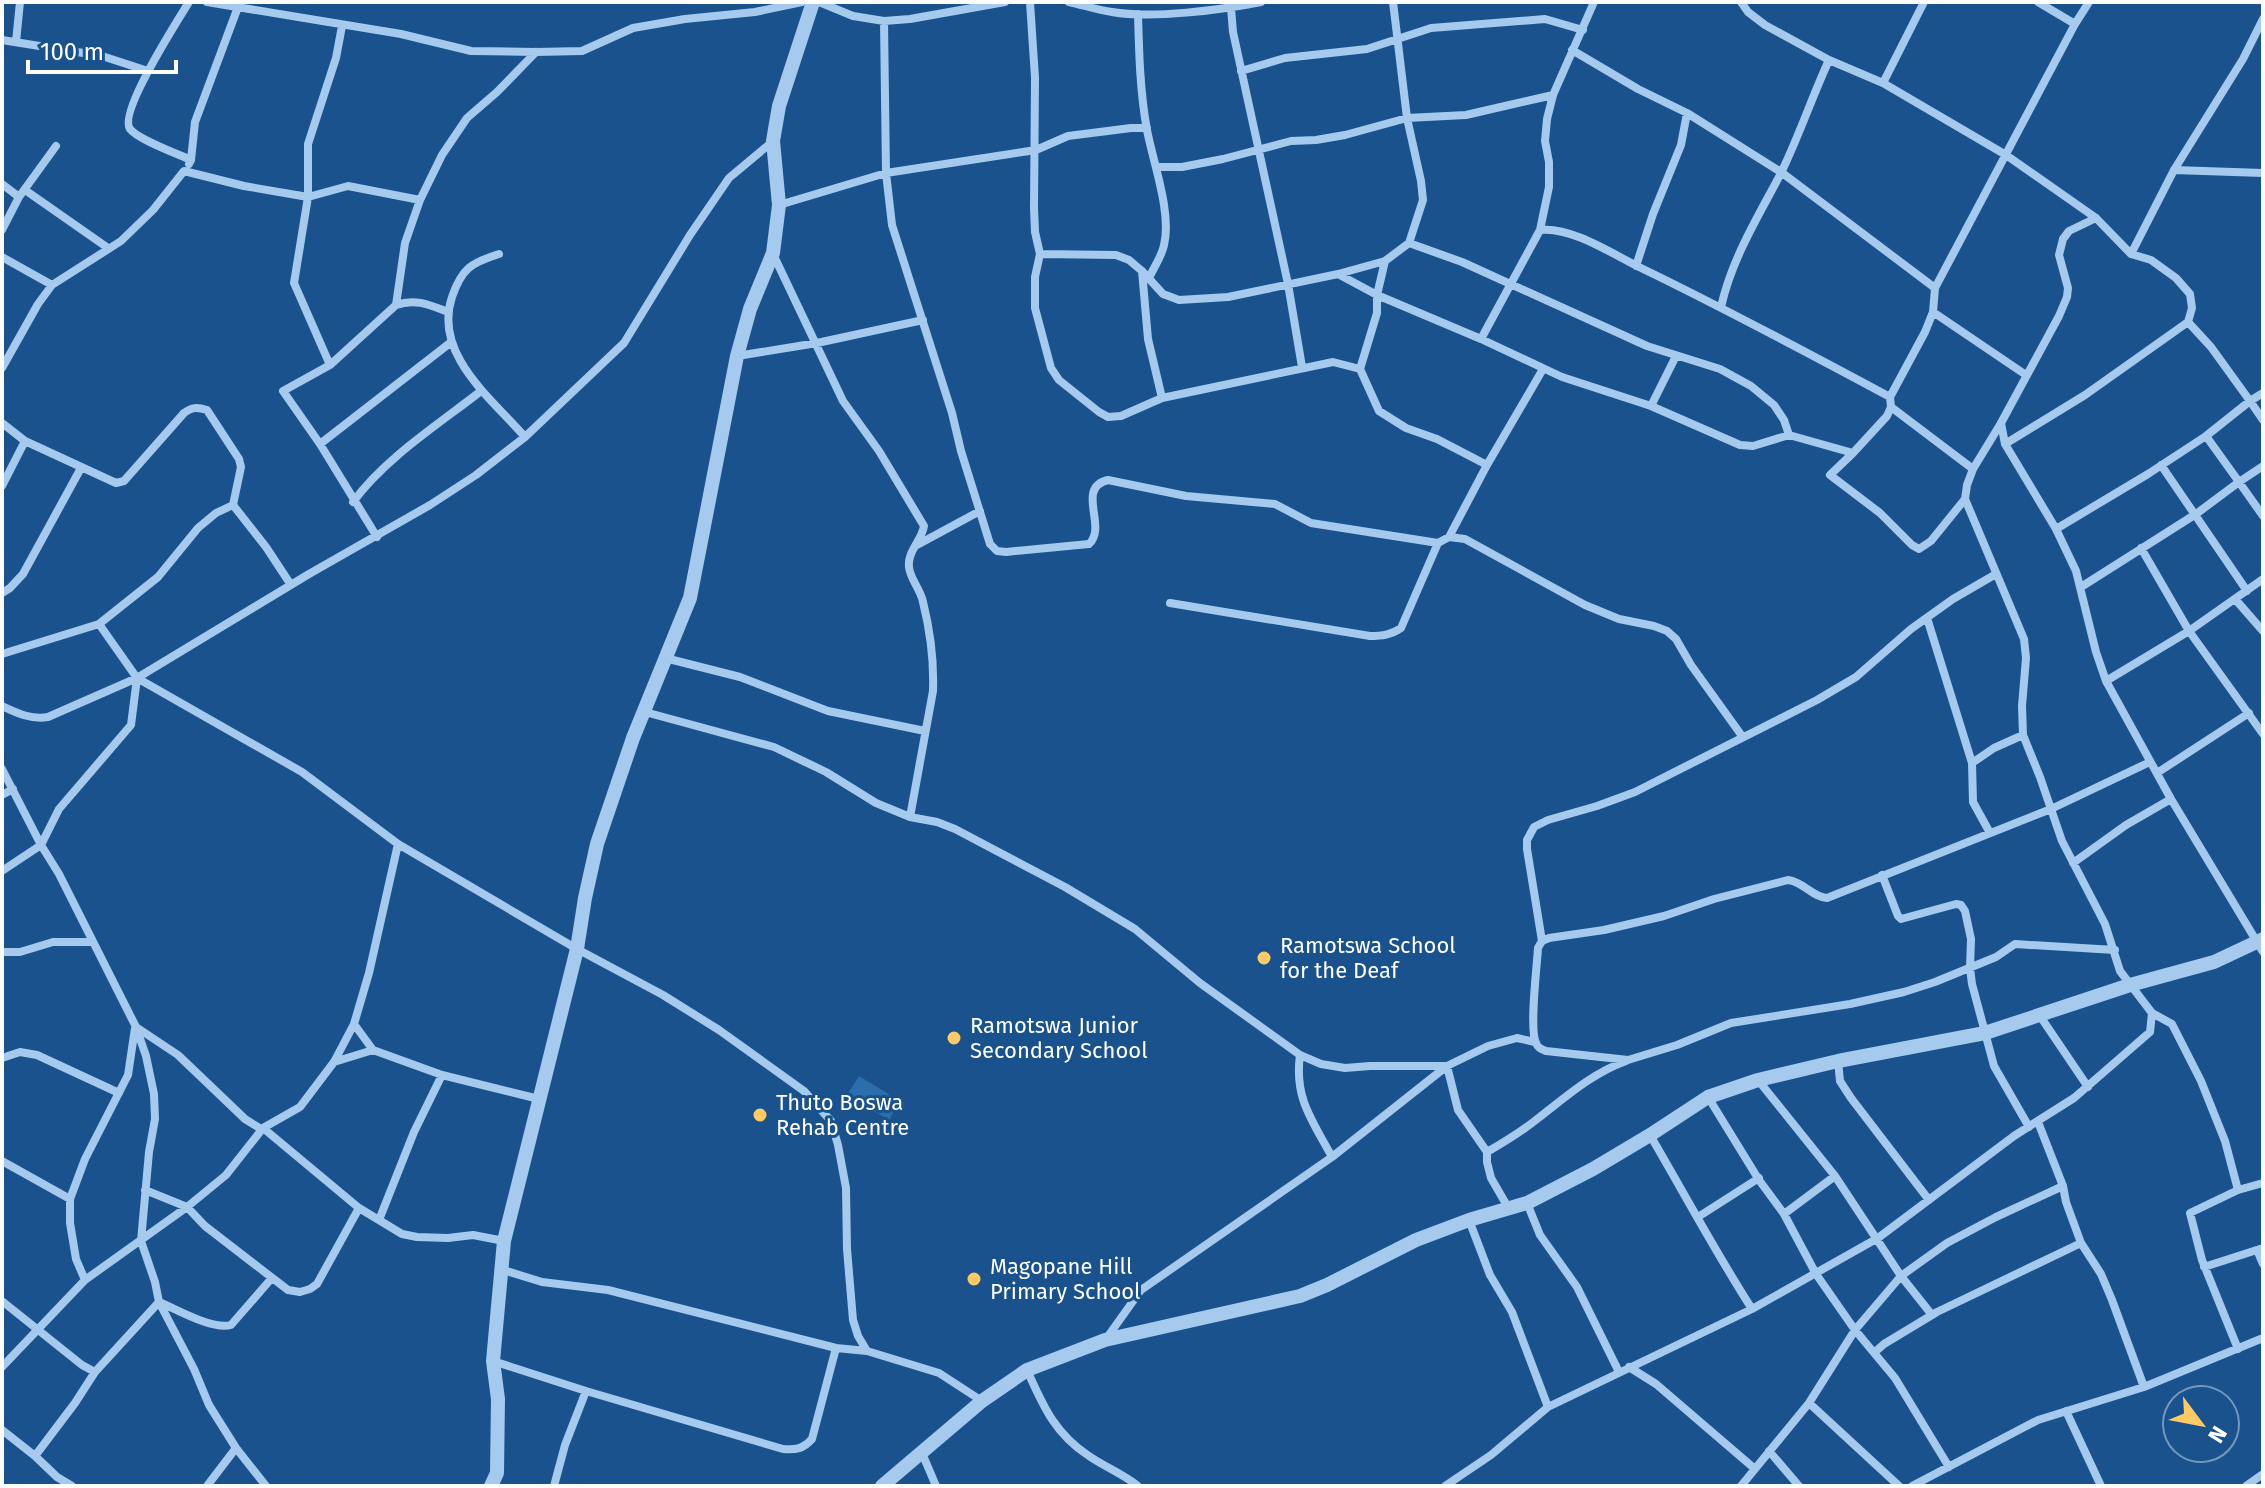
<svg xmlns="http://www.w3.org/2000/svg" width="2265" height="1488" viewBox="0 0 2265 1488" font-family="'Fira Sans',sans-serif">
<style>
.green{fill:#2c6dac}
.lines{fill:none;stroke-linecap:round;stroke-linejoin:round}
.minor{stroke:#a5caee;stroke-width:8}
.tertiary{stroke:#a5caee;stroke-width:14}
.poi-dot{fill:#ffca63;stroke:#19528d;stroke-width:3}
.labels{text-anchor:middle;stroke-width:6;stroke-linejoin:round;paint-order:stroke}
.poi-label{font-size:22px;fill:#fff;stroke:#19528d;text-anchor:start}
</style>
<rect width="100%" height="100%" fill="#19528d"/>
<!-- green -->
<path class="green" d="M859,1076L900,1101L889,1120L847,1095Z"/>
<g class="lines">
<!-- minor -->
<path class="minor" d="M189,2C178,20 118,113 130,129C137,139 178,154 191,160
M207,2L401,34L471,51L536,52L582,51L633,28L685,19L755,12L802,2
M819,2L853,16L884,21L910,19L1005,2
M1030,2L1035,78L1034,208L1035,232L1040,254L1035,277V308L1051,368L1059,380L1099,412L1108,417L1121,416L1162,398L1333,362L1360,369L1379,411L1406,428L1437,439L1487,465
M1069,2C1083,5 1097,10 1112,12C1152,19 1221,10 1261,2
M1741,2L1748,12L1765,25L1829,60L1883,83L2006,155L2096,218L2131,254L2151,260L2176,278L2190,294L2192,308L2188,322L2211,347L2250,401L2263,393
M2038,2L2075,24
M1231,8L1233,32L1288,284L1302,367
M1138,14C1139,52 1140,92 1147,130C1153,162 1172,213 1164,245C1162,256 1154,267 1149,278
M884,21L886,173L892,225L952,413L961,451L990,544L997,551L1006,552L1089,544C1108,527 1075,488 1108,480L1186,496L1275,504L1311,523L1438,543
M2,40L102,56L148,71
M16,42L20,2
M1572,50L1638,89L1687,113L1781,172L1935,288
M1241,71L1285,58L1367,49L1431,28L1545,19L1583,30
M1883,83L1924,2
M189,164L191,160L195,122L238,7
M1156,167H1182L1223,159L1291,141L1316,140L1345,135L1407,118L1466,115L1553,95
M2174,170L2263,173
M2,184L19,197
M25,190L108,248
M420,200L442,155L467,118L497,92L536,52
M779,205L886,173L1036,150L1068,136L1131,128H1147
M2096,218L2069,231L2063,239L2059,255L2068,288L2067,297L2059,316L2001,423L1973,469L1967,485L1965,499L2024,639L2026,658L2022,706L2023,735L2040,777L2062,841L2105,924L2120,971L2152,1013
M2,230L19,197L56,146
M1540,230C1571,226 1614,255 1641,268C1726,309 1808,353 1890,397
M1409,243L1462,262L1647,346L1720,369L1751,386L1774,405L1784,420L1789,435
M499,254C471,263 462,268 452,297C433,354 491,398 525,437
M773,254L843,401L879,451L924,526C922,540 907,552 909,567C910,579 921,590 923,602C930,630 934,663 933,691L910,817
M1040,254L1116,255L1129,260L1142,271L1163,294L1179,300L1228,297L1338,274L1377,295L1481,339L1562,377L1651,406L1740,445L1753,446L1789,435L1853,453L1887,416L1891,407
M2131,254L2174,170L2243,59L2263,19
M2,257L52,285
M1636,266L1653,214L1681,145L1687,113
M1142,271L1148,339L1162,398
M1338,274L1385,261
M1721,307C1732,258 1758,217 1781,173C1799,136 1812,97 1829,60
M1933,312L2026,375
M1481,339L1540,230L1549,187V162L1545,141L1547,119L1553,95L1594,2
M737,356L817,343L923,320
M330,365L294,283L308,197V144L336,58L342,26
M2,368L38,304L52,285L121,241L153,210L184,171L244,186L308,197L348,186L420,200L405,243L396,305
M1360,369L1377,313V295L1385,261L1409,243L1423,200L1421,181L1407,118L1393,2
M1651,406L1676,356
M2263,420L2250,401L2206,436L2239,482L2263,466
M2,423L25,441L116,483L124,481L184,413C192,407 197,407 207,410L239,459L241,467L233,505
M2001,423L2005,444L2056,529L2076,571L2096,652L2106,681L2171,799L2263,952
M320,444L450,343
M2005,444L2085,395L2188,322
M1853,453L1830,475L1880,513L1912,545L1919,549L1931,541L1965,499
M2161,465L2247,591
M1973,469L1891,407L1890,397L1925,332L1933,312L1935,288L2075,24L2089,2
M2,486L25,441
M353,502C385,458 439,424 481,391
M233,505L266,547L291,585
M2056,529L2148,474L2206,436
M377,537L320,444L283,391L330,365L396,305C415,298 430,305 448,312
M1449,537L1465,539L1585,605L1619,619L1654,626L1667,631L1676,639L1691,665L1742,736
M917,545L980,511
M2141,548L2189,631L2263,734
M2081,587L2196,514L2239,482L2263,516
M2,593L10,588L23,574L81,468
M2235,599L2263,631
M1170,603L1370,636C1382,636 1391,635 1401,628L1438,543L1449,537L1487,465L1543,369
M1927,618L1972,763L1973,802L1990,833
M99,624L137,678
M2,654L99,624L158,577L198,528L216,513L233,505
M665,658L740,677L828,711L925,731
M2106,681L2189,631L2263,579
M2,706C17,713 31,720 48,717L137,678L302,772L398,844L577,949L663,995L719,1030L804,1091L831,1121L838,1145L846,1188L847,1249L853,1320L858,1336L867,1351L939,1373L982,1401
M645,712L774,747L826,772L876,803L910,817L937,822L955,829L1065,887L1135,929L1200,983L1300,1055L1321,1064L1345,1068L1370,1066H1447
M1972,763L1994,748L2023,735
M2,769L41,845L59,874L136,1027L146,1056L154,1094L155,1119L149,1152L141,1241L155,1282L159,1302L194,1369L209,1405L236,1448L266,1486
M2157,773L2249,713
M2,795L13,789
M2073,863L2126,825L2171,799
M2,871L41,845L59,809L131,725L137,678L309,574L430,505L476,475L525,437L624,343L690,235L729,178L772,142
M1882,875L1898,916L1901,919L1956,904L1961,905L1965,911L1971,939L1970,968L1972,984L1994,1066L2029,1127
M1542,941L1527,849V840L1534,827L1548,820L1597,806L1635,792L1817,700L1856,677L1911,629L1953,599L1996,574
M2115,950L2015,944L1996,957L1935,982L1904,992L1850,1004L1731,1023L1677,1045L1628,1060L1546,1051C1541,1049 1538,1048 1536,1043C1529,1030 1537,966 1538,948L1542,941L1549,938L1604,930L1664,916L1714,899L1788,880C1804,882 1812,897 1827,898L2051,809L2150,762
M2,952H20L53,942H91
M2040,1016L2088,1087
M354,1024L373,1050L442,1075L539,1099
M136,1027L178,1055L245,1119L261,1129L263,1128L359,1208L402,1234L417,1237L448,1238L473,1235L504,1241
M1300,1055C1294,1098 1312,1120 1332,1157
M2,1058L20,1052L37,1055L119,1093
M1838,1061L1840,1081L1851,1098L1929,1200
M334,1062L373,1050
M1447,1066L1458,1110L1487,1152V1162L1491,1178L1509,1209
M1758,1080L1835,1176L1901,1276L1932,1315
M1708,1097L1759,1180L1784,1214L1816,1274L1855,1330L1895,1378L1949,1467
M2038,1122L2063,1186L2066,1202L2081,1243L2101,1274L2112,1300L2144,1387
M1650,1135C1684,1193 1716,1253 1752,1309
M1487,1152C1506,1141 1524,1130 1541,1116C1568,1095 1593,1073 1626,1061
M2,1161L70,1199
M145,1190L187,1207L205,1226L288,1290L300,1292L310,1289L317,1284L359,1208
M1527,1203L1540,1235L1577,1287L1619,1372
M1784,1214L1835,1176
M1698,1217L1759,1178
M379,1220L414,1132L442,1075
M1469,1220L1490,1275L1512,1312L1548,1407
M2257,1250L2263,1264
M2204,1267L2263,1248
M500,1269L542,1282L608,1290L836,1348L867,1351
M85,1280L76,1259L70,1223V1199L85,1159L128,1075L135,1028
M2,1301L82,1365L95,1372
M1106,1339L1141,1290L1332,1157L1447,1066L1488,1046L1517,1038L1535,1042
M2238,1349L2202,1260L2190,1213L2238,1190L2263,1183
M1875,1352L1884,1344L1937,1312L2081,1243
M493,1361L586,1391L783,1449C796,1450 803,1449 812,1439L836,1348
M2,1367L85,1280L187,1207L226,1175L263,1128L300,1107L334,1062L354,1024L369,973L398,844
M1629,1367L1656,1384L1755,1469
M1027,1370C1043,1406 1055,1434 1089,1456C1105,1467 1123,1474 1138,1486
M1809,1403L1899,1486
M2066,1411L2101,1486
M2,1430L35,1456L57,1477L72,1486
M1769,1451L1799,1486
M922,1453L936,1486
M35,1456L75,1403L95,1372L159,1302C178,1310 212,1330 231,1325L271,1279
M207,1486L236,1448
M554,1486L565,1445L586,1391
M1445,1486L1491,1455L1548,1407L1752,1309L1878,1238L2014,1136L2074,1098L2150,1032L2152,1013L2172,1024L2201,1081L2225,1141L2238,1190
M1741,1486L1809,1403L1855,1330L1901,1276L1947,1243L1996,1217L2063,1186
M1912,1486L2038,1420L2144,1387L2263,1338
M2246,1486L2263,1474"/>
<!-- tertiary -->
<path class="tertiary" d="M491,1486L497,1473L498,1399L493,1361L504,1241L577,949L585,898L597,844L633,738L690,598L737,356L750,309L773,253L779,205L773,141L779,106L813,2
M882,1486L982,1401L1027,1370L1105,1340L1300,1296L1327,1285L1416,1240L1469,1220L1527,1203L1593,1169L1650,1135L1708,1097L1758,1080L1838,1061L1985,1033L2130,985L2214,962L2263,939"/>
</g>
<!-- markers -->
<g class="poi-dot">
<circle cx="1264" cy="958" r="8"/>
<circle cx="954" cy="1038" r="8"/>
<circle cx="760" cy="1115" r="8"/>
<circle cx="974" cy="1279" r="8"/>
</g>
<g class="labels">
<!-- poi labels -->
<g class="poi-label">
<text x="1280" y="953">Ramotswa School<tspan x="1280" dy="25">for the Deaf</tspan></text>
<text x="970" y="1033">Ramotswa Junior<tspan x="970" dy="25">Secondary School</tspan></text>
<text x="776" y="1110">Thuto Boswa<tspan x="776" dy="25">Rehab Centre</tspan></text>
<text x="990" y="1274">Magopane Hill<tspan x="990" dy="25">Primary School</tspan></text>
</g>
</g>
<!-- border -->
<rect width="2265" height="1488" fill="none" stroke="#ffffff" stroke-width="8"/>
<!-- north arrow -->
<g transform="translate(2201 1424) rotate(122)"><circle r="38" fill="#19528d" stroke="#7597bb" stroke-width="2"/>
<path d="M0-6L14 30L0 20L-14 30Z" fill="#ffca63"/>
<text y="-12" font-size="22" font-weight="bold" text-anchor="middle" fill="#ffffff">N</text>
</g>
<!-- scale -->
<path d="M28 60v12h148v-12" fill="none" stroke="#ffffff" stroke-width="4"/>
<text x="40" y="60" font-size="24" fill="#ffffff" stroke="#19528d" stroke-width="6" paint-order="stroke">100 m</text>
</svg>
